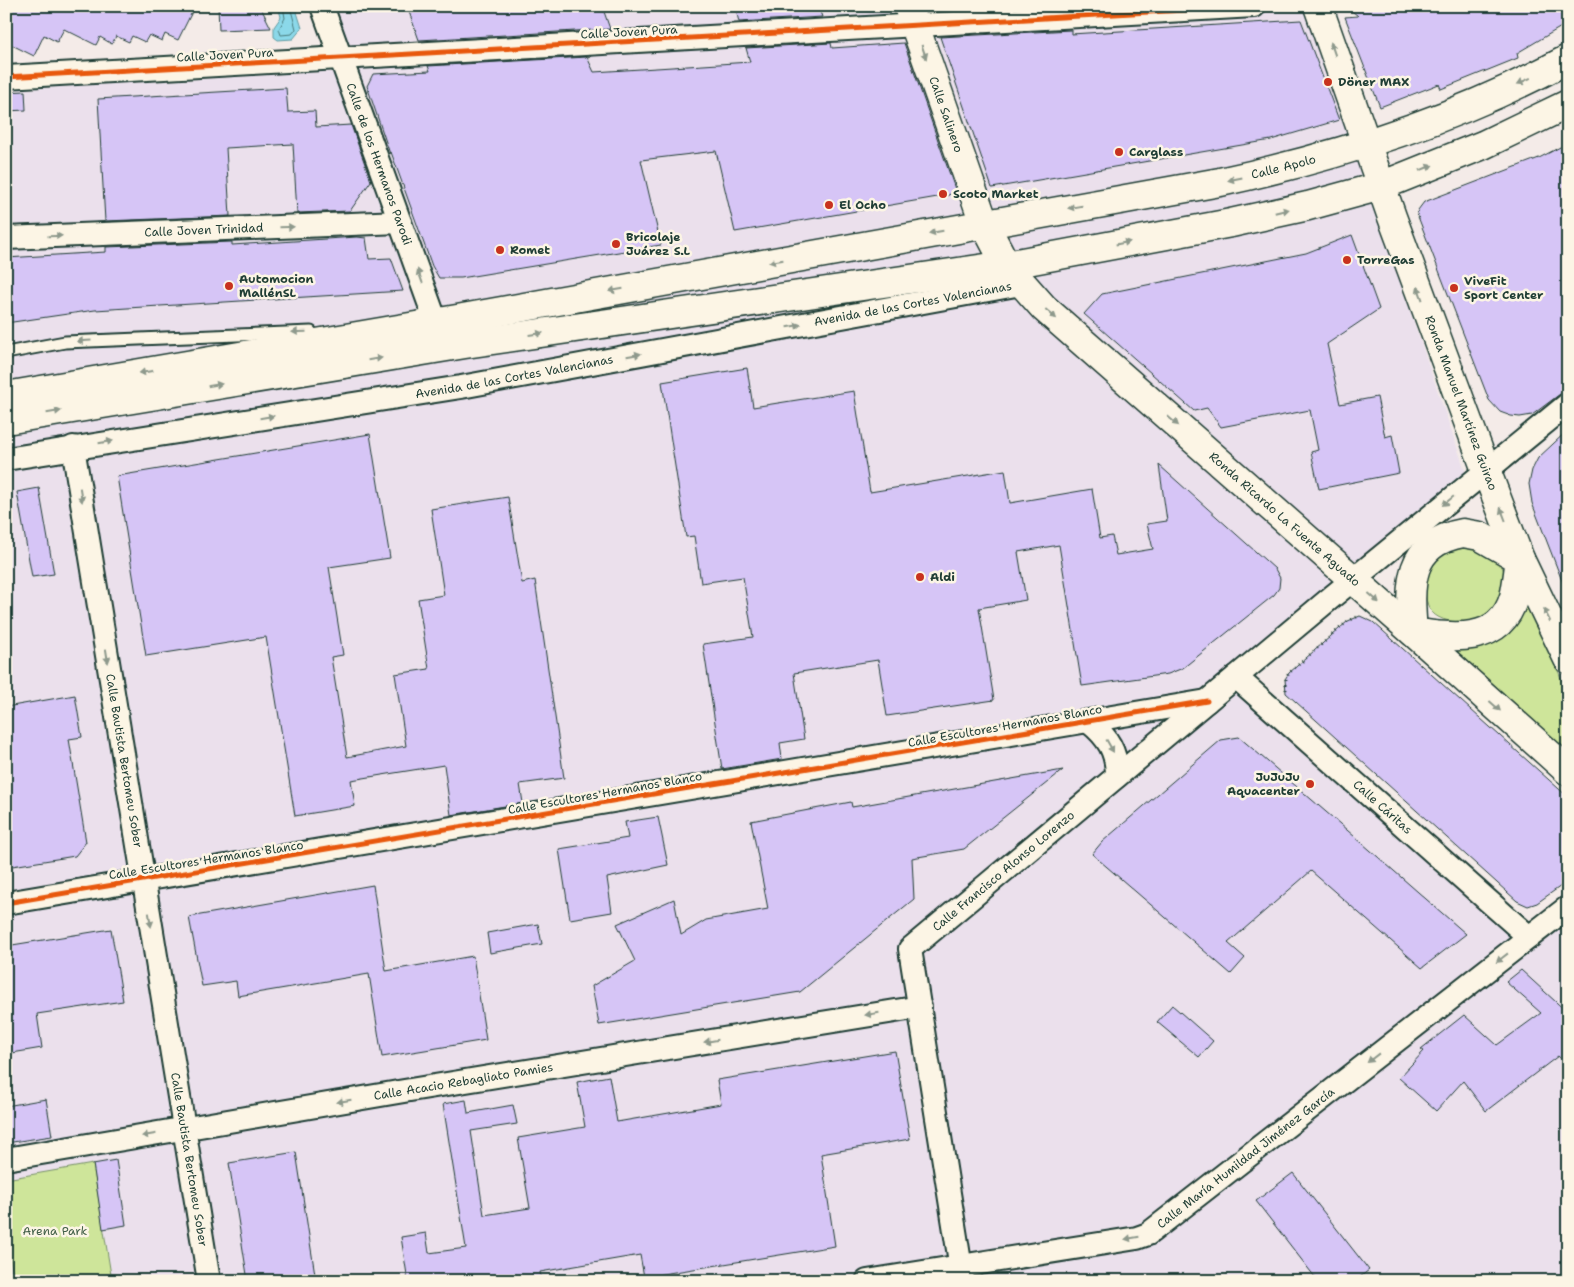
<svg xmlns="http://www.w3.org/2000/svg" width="1574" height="1287" viewBox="0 0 1574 1287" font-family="'Shantell Sans',sans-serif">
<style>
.built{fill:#ebe0ec}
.green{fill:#cee59a;stroke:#769167}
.water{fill:#8bd8e9;stroke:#609aa1}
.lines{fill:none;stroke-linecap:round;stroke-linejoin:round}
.shore{stroke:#4a7b7c;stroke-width:1}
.building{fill:#d6c5f6;stroke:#1f3d34}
.lane-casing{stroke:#1f3d34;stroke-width:15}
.street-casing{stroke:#1f3d34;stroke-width:26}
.secondary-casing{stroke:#1f3d34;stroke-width:31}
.path{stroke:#1f3d34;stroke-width:3;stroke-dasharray:1 4;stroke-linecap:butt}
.lane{stroke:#fcf5e5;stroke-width:11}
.street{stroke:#fcf5e5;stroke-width:22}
.secondary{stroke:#fcf5e5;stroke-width:28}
.cycleway-casing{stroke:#fcf5e5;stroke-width:8}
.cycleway{stroke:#e8590c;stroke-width:5}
.oneway{fill:#8e998c}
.poi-dot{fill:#c8321e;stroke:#fcf5e5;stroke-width:2}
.labels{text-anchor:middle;stroke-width:5;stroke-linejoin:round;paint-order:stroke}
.street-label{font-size:12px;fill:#1f3d34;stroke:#fcf5e5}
.poi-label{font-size:12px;font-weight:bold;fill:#1f3d34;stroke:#fcf5e5;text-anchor:start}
.park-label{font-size:12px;fill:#425f48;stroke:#fcf5e5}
</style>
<rect width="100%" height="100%" fill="#f4ebe8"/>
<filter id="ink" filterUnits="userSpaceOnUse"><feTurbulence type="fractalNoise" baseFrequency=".02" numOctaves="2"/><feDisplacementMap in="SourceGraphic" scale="10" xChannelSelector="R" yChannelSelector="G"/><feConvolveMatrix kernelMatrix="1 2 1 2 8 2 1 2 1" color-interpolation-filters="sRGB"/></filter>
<g filter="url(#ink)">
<!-- built -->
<path class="built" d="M334,6H1305L1467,476L1220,675L1531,949L1568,921V1281H6V90L357,70Z"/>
<!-- green -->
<path class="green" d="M1462,542L1500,562L1506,576L1504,599L1478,624C1429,622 1422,614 1426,566Z
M1523,597L1547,644L1568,695V751L1451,646Z
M93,1164L112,1281H14L6,1234V1179Z"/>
<!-- water -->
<path class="water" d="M278,6H295L302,28L293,39L278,40L274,37V27L281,17Z"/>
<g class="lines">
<!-- shore -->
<path class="shore" d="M283,6L285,18L279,29L281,35L292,34L296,29L290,6"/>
</g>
<!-- building -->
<path class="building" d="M6,6H195L178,40L165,34L162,41L149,35L145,42L132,36L129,42L116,36L112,44L100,37L96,45L64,29L57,42L44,35L34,56L6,42Z
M218,6H260L271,28L219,30Z
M407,6H602L610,29L419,40Z
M735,6H818L822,17L739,22Z
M929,6H1019L931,11Z
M1346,6H1568V23L1517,53L1518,58L1441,89L1439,84L1380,107L1345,17L1358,16Z
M1301,20L1339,120L1271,140L992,188L940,37L1071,30V34Z
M831,43L832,48L904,43L955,189L949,195L735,232L716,151L641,160L661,245L461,278H439L432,266L391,152L390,154L367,86L373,74L430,71L428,66L587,57L594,72L750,62L746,48Z
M286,88L288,112L315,111L316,127L351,125L371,181L350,211L297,213L293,144L226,148L230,216L105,221L98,99Z
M25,91L26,110L6,111V92Z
M1568,143V391L1560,394L1532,415L1520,417L1511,416L1500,412L1489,400L1417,214L1418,210L1424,202L1539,158Z
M1352,235L1379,309L1327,344L1340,404L1377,397L1385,437L1392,435L1399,473L1319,489L1311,452L1318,450L1310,410L1221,427L1207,408L1194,411L1084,314L1102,294L1306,253Z
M357,237L366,238L369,259L391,258L403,291L95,310L6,323V258L106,252V247L232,242V245Z
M747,368L753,407L854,391L870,492L1005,470L1010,503L1092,489L1100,538L1112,536L1116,555L1153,549L1147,524L1167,521L1159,465L1275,569L1280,578L1279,588L1274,595L1183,668L1168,674L1082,686L1059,545L1018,552L1026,600L979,608L994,700L887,716L878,660L794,673L804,739L780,743L782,759L722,769L703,644L753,637L743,577L701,583L694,536L686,537L662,382Z
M1568,430V591H1566L1532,503L1529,484L1532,470L1538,458Z
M370,434L390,558L329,567L343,655L331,657L347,757L406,746L395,674L429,669L418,599L444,595L431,509L508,497L522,583L535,580L564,778L520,784L523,803L451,815L444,765L351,780L355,806L295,816L266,637L146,656L117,476Z
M39,488L54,574L32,577L17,492Z
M1360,616L1373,622L1568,797V881L1537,903L1528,906L1517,901L1286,693L1285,679L1289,673L1348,621Z
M75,695L82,737L69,739L86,842L75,856L6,867V707Z
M1239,737L1362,843L1466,934L1422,968L1311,871L1228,943L1245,958L1231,974L1092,854L1102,842L1221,740Z
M1063,770L964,849L912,858L914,899L800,992L599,1025L592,986L635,961L617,924L674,899L681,935L706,920L768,909L751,821L851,802L852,807Z
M658,817L668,865L607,878L612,912L570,919L559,849L628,838L625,822Z
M373,885L386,971L473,956L486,1040L382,1057L369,974L238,996L236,981L202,986L189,917Z
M538,924L542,944L490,953L487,933Z
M111,929L123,1001L37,1014L42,1048L6,1054V946Z
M1521,970L1568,1013V1065L1558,1056L1486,1111L1463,1081L1436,1111L1399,1078L1424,1051L1421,1049L1464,1015L1497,1045L1541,1013L1506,982Z
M1172,1005L1213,1041L1199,1057L1157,1022Z
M895,1051L910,1139L821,1154L835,1246L644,1277L640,1255L540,1272L542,1281H408L401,1237L426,1233L429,1253L466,1248L443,1104L466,1100L468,1113L513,1105L517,1124L471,1131L484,1215L530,1208L518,1138L585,1127L577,1082L609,1076L617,1122L721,1104L717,1080Z
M46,1099L52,1136L6,1143V1106Z
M296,1152L316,1281H248L229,1163Z
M116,1160L126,1225L103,1229L93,1164Z
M1293,1173L1369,1270L1355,1281H1318L1256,1201Z"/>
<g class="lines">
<defs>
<path id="lane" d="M6,353L65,342L311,332"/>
<g id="street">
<path id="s1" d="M322,6L436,322"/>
<path d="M6,77L1254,6"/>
<path id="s2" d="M6,238L400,222"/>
<path id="s3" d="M73,447L209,1281"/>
<path id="s4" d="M6,459L461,387L1021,284"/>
<path id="s5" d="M1236,677L1529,937"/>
<path d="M1089,722C1108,737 1117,752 1117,776"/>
<path d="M6,903L1207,701"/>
<path id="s6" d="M6,1159L404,1091L920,1007"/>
<path id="s7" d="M867,1281L1137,1238L1148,1234L1568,907"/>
<path id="s8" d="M963,1281L910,949L1333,596L1568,404"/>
</g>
<g id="secondary">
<path id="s9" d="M908,6L984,223L1006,265L1044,308L1413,632L1568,771"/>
<path id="s10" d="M1318,6L1392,217L1486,470L1520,559L1568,659"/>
<path id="s11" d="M6,396L457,319L1220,182C1341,156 1459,118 1568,59"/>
<path d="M6,420L465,344L1006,265L1231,223L1308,206L1381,186L1483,145L1568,104"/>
<path d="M1463,533L1480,536L1520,559C1518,571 1517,585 1514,597C1500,645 1453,638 1413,632C1409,585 1407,543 1463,533Z"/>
</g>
</defs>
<!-- lane casing -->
<use href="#lane" class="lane-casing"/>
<!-- street casing -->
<use href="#street" class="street-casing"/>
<!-- secondary casing -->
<use href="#secondary" class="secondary-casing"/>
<!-- path -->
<path class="path" d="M1286,690V679L1289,673L1348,621L1357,617"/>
<!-- lane -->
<use href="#lane" class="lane"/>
<!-- street -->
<use href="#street" class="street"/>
<!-- secondary -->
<use href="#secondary" class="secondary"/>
<defs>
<path id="cycleway" d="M6,77L1254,6
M6,903L1207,701"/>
</defs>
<!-- cycleway casing -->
<use href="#cycleway" class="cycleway-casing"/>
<!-- cycleway -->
<use href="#cycleway" class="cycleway"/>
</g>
<!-- one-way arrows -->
<defs><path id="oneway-solid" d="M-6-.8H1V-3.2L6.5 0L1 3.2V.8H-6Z" transform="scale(1.25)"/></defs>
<g class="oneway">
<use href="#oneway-solid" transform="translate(1333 49) rotate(-109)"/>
<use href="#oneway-solid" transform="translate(924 52) rotate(71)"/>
<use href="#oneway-solid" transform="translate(1524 81) rotate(155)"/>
<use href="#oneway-solid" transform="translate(1426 168) rotate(-22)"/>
<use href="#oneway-solid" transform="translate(1235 179) rotate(168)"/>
<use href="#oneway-solid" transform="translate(1075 207) rotate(170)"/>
<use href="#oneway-solid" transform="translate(1282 211) rotate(-14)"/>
<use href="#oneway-solid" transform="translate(287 227) rotate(-2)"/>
<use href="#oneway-solid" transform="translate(936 232) rotate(170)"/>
<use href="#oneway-solid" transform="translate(55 236) rotate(-2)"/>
<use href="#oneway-solid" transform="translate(1123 243) rotate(-11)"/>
<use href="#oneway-solid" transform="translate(776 261) rotate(170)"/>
<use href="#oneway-solid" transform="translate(420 276) rotate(-110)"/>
<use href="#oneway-solid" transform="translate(616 290) rotate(170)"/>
<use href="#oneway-solid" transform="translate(1420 293) rotate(-110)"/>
<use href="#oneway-solid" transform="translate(1051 314) rotate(41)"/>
<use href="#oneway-solid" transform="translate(794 326) rotate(-10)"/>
<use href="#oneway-solid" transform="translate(299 332) rotate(178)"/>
<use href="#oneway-solid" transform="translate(536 334) rotate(-8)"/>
<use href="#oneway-solid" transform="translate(84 341) rotate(177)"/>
<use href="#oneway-solid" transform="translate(634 355) rotate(-10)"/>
<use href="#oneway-solid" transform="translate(375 359) rotate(-9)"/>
<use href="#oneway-solid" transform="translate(146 372) rotate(170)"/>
<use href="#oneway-solid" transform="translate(215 385) rotate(-9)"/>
<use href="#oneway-solid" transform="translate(54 412) rotate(-9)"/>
<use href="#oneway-solid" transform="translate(267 417) rotate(-9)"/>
<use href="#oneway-solid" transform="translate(1173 421) rotate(41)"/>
<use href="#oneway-solid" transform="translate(106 442) rotate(-9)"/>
<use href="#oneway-solid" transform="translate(81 495) rotate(81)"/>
<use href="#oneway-solid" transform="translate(1448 501) rotate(141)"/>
<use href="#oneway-solid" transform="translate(1503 514) rotate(-111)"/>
<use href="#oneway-solid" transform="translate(1374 598) rotate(42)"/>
<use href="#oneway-solid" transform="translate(1547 615) rotate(-116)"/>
<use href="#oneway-solid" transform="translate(107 656) rotate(81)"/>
<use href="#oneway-solid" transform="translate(1495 706) rotate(42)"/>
<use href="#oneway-solid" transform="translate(1110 746) rotate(61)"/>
<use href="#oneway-solid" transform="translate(150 920) rotate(81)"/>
<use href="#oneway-solid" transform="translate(1502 958) rotate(142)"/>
<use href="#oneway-solid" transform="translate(872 1014) rotate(171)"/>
<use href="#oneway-solid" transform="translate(711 1041) rotate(171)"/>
<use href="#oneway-solid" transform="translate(1373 1058) rotate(142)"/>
<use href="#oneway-solid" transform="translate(344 1101) rotate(170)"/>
<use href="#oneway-solid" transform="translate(149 1135) rotate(171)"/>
<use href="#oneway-solid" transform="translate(1132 1238) rotate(170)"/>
</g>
</g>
<!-- markers -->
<g class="poi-dot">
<circle cx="1328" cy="82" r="5"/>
<circle cx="1119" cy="152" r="5"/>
<circle cx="943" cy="194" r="5"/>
<circle cx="829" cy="205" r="5"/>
<circle cx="616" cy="244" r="5"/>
<circle cx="500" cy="250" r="5"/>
<circle cx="1347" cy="260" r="5"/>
<circle cx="229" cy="286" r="5"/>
<circle cx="1454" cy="288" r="5"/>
<circle cx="920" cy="577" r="5"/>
<circle cx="1310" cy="784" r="5"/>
</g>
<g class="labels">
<!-- street labels -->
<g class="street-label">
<text transform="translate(629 32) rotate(-3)" y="4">Calle Joven Pura</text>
<text transform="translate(225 55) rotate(-3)" y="4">Calle Joven Pura</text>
<text dy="4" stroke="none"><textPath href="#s9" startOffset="115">Calle Salinero</textPath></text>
<text dy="4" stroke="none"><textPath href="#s1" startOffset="168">Calle de los Hermanos Parodi</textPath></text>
<text dy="4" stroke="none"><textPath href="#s11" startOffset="1298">Calle Apolo</textPath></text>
<text dy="4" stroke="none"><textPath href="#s2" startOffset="198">Calle Joven Trinidad</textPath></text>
<text dy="4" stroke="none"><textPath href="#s4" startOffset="920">Avenida de las Cortes Valencianas</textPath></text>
<text dy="4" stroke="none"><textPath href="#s4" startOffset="515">Avenida de las Cortes Valencianas</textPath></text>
<text dy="4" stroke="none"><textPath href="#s10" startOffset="422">Ronda Manuel Martínez Guirao</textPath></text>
<text dy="4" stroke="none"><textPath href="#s9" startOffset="655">Ronda Ricardo La Fuente Aguado</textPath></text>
<text transform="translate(1005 726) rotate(-10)" y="4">Calle Escultores Hermanos Blanco</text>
<text dy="4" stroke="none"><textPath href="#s3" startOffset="318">Calle Bautista Bertomeu Sober</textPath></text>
<text transform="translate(605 793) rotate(-10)" y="4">Calle Escultores Hermanos Blanco</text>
<text dy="4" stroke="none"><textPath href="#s5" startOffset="196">Calle Cáritas</textPath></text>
<text transform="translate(206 860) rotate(-9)" y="4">Calle Escultores Hermanos Blanco</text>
<text dy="4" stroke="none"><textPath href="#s8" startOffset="458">Calle Francisco Alonso Lorenzo</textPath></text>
<text dy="4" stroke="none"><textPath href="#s6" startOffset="464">Calle Acacio Rebagliato Pamies</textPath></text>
<text dy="4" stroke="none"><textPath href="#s7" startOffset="409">Calle María Humildad Jiménez García</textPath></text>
<text dy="4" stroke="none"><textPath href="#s3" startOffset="722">Calle Bautista Bertomeu Sober</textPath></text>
</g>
<!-- poi labels -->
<g class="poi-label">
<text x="1338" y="86">Döner MAX</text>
<text x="1129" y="156">Carglass</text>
<text x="953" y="198">Scoto Market</text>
<text x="839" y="209">El Ocho</text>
<text x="626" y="241">Bricolaje<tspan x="626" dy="14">Juárez S.L</tspan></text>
<text x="510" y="254">Romet</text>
<text x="1357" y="264">TorreGas</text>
<text x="239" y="283">Automocion<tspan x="239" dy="14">MallénSL</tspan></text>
<text x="1464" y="285">ViveFit<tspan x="1464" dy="14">Sport Center</tspan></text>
<text x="930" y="581">Aldi</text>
<text x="1300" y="781" text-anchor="end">JuJuJu<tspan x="1300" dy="14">Aquacenter</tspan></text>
</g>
<!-- park labels -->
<g class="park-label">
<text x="55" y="1235">Arena Park</text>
</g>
</g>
<!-- margin -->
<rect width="1574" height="1287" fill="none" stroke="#fcf5e5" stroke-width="25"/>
<rect x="12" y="12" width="1549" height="1262" fill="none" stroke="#1f3d34" stroke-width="2" filter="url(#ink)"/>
</svg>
